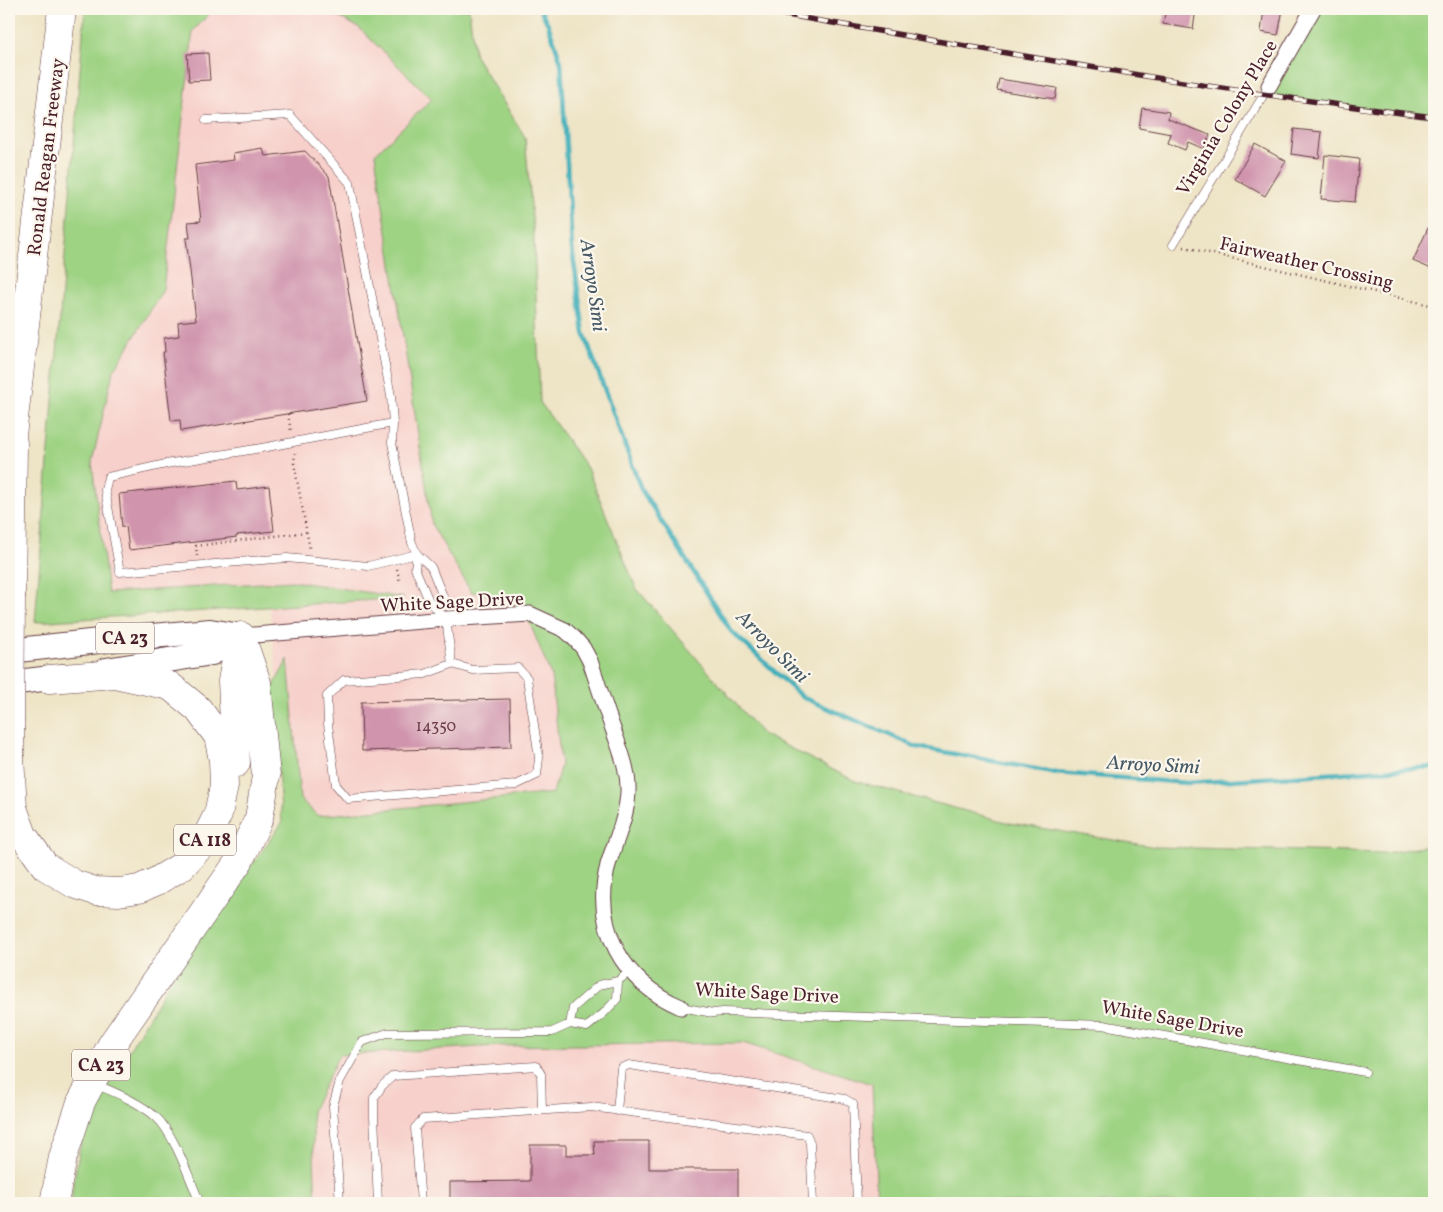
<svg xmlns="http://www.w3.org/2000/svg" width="1443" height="1212" viewBox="0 0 1443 1212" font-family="Vollkorn,serif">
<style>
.built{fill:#f7d0cb}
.green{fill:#9fd384;stroke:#747958}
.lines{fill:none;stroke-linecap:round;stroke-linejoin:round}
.stream{stroke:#3fafba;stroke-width:4.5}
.building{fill:#d094ad}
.service-casing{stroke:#633d42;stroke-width:9}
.minor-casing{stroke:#633d42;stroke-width:17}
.primary-casing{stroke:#633d42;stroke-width:26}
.motorway-casing{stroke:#633d42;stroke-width:29}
.path{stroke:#633d42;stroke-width:2.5;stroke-dasharray:1 4;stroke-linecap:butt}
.service{stroke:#fff;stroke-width:8}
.minor{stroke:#fff;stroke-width:15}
.primary{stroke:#fff;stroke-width:24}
.motorway{stroke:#fff;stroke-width:28}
.rail-casing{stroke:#4a1f2b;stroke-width:5.5}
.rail{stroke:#fbf7ec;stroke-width:4;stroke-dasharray:11;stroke-linecap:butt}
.motorway-bridge-casing{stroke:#633d42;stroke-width:29;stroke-linecap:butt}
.motorway-bridge{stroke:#fff;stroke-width:28}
.labels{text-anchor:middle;stroke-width:4.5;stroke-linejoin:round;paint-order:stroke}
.number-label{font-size:16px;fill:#6c3c4c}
.shield{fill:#fbf7ec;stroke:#7f6065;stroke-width:1}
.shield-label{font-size:18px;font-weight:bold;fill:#4a1f2b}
.street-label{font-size:19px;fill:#4a1f2b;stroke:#fbf7ec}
.water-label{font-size:20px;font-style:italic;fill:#465964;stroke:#fbf7ec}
</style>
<rect width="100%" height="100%" fill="#fbf7ec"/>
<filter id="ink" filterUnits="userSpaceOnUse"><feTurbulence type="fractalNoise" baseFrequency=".02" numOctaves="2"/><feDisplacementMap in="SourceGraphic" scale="10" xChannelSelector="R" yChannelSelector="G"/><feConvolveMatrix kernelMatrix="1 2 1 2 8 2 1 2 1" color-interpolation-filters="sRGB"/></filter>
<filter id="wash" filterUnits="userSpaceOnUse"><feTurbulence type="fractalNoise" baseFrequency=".0096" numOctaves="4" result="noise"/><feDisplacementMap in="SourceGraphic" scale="20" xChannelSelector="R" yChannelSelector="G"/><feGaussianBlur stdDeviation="1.12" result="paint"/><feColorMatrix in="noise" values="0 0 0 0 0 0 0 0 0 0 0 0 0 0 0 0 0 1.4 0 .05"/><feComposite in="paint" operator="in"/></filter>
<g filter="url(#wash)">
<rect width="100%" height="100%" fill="#eee4c6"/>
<!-- built -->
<path class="built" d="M186,9H342L436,93L386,153L474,576L550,640L565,795L292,825L268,592L89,603L81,453Z
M743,1043L873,1084L877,1203H316L312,1111L339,1055L497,1046Z"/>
<!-- green -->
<path class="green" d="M85,9H214L193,31L163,290L113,372L92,462L108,593L292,581L404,598L35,622Z
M323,9H469L475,56L525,137L534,239L540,402L587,468L636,588L762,734L855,781L1010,823L1156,847L1385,853L1434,845V1203H877L872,1084L743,1043L497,1046L339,1055L312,1111L316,1203H72V1191L84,1126L178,968L282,823L272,689L288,659L300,799L318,816L553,793L561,764L551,675L520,599L471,592L432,525L375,154L432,99L358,27Z
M1313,9H1434V117L1332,105L1264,95Z"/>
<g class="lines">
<!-- stream -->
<path class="stream" d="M540,9L548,24L561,62L572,248L584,333L641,489L731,631L802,697L917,747L1057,773L1187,783L1434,767"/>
</g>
<g id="blocks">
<!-- building -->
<path class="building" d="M1166,9H1196L1193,29L1163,24Z
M1264,9H1283L1278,35L1261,32Z
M208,53L210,80L189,81L187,54Z
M999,79L1057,88L1055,99L997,90Z
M1142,108L1169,112L1168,119L1210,135L1204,149L1188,142L1185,150L1168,143L1171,134L1139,128Z
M1294,129L1322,132L1319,158L1291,154Z
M1255,144L1286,161L1265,196L1235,179Z
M263,148L265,156L305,151L329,176L367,401L181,431L180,420L171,421L163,352H165L164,338L179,336L178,322L196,320L186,238H190L188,222L201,221L195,165L234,160L233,153Z
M1325,155L1359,159L1355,202L1321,199Z
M1434,215V270L1413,261Z
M236,481L237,490L269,486L274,531L237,535V537L129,550L126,526L122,527L119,494Z
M510,699L511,747L362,751L361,702Z
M594,1141H649V1169H738V1203H450V1182L530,1181V1145H566V1155H595Z"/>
</g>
</g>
<g filter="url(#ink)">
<use href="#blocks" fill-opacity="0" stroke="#633d42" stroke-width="1"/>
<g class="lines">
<defs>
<path id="service" d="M206,120L290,115L350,183L391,396L393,423L392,443L412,543L417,554L431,567L444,599L437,608
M1173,245L1269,86
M393,423L267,447L166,464L108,477L105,490L120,572L287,558L368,566L417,554
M417,554L415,568L429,601L446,619L452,664L473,670L518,668L527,678L539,758L537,775L516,785L348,799L336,785L328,724L327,696L344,680L425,674L452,664
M681,1007L713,1013L723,1012L1103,1025L1365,1072
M570,1024L573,1008L599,985L618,981L630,971
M95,1084C116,1093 139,1102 156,1117C174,1133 190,1180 200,1203
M617,1111L621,1068L629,1065L845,1099L853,1104L857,1203
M340,1203L333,1106L340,1081L362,1042L387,1033L552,1032L570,1024L587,1027L604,1013L617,999L618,981
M378,1203L374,1116V1098L382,1086L393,1076L536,1066L541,1074L542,1110
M421,1203L415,1128L423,1119L591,1107L807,1135L810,1143L813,1203"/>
<path id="minor" d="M1269,86L1313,9
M241,636L446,619L530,614L565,630L574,638L583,648L590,661C598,684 605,707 613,729C620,750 629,770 628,792C627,817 615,841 608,865C592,927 622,982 681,1007"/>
<path id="primary" d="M9,651L117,639L210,631L241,636
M106,670L212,653L241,636
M9,683L68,676"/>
<path id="motorway" d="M9,461L62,9
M11,595L13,443
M10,758L13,808L23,835L45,866L74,884L95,891L119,892L139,889L157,881L182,866L204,842L218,814L224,786L223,760L218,736L198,709L170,686L115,674L49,679
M236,763L232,681L240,637
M54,1203L63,1157L81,1102L112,1044L239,861L259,818L266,776L257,683L241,636"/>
</defs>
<!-- service casing -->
<use href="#service" class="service-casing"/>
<!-- minor casing -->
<use href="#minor" class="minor-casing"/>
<!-- primary casing -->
<use href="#primary" class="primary-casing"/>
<!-- motorway casing -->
<use href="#motorway" class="motorway-casing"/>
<!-- path -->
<path class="path" d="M1184,247L1434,306
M288,414L291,432
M295,453L294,463L310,550
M197,556L196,546L306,532
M397,569L400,582"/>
<!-- service -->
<use href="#service" class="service"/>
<!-- minor -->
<use href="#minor" class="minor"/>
<!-- primary -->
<use href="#primary" class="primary"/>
<!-- motorway -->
<use href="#motorway" class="motorway"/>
<defs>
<path id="rail" d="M752,9C979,48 1206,90 1434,117"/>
</defs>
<!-- rail casing -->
<use href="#rail" class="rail-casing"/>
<!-- rail -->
<use href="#rail" class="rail"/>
<defs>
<path id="motorway-bridge" d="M10,758L11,595"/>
</defs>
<!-- motorway-bridge casing -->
<use href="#motorway-bridge" class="motorway-bridge-casing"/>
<!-- motorway-bridge -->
<use href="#motorway-bridge" class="motorway-bridge"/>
</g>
</g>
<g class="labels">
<!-- number labels -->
<g class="number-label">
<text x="436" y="731">14350</text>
</g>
<!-- shield labels -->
<g class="shield">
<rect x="96" y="622.5" width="58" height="31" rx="4"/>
<rect x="174" y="824.5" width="62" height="31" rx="4"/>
<rect x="72" y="1049.5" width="58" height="31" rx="4"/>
</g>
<g class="shield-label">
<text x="125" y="644">CA 23</text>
<text x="205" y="846">CA 118</text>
<text x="101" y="1071">CA 23</text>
</g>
<!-- street labels -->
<g class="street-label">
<text transform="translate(1226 117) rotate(-59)" y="7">Virginia Colony Place</text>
<text transform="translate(45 157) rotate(-83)" y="7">Ronald Reagan Freeway</text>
<text transform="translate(1307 262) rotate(13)" y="7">Fairweather Crossing</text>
<text transform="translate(452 601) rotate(-3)" y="7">White Sage Drive</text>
<text transform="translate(767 992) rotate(3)" y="7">White Sage Drive</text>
<text transform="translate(1173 1018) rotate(10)" y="7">White Sage Drive</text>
</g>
<!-- water labels -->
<g class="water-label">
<text transform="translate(594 285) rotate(82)" y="7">Arroyo Simi</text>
<text transform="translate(773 646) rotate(45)" y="7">Arroyo Simi</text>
<text transform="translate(1153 764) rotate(3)" y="7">Arroyo Simi</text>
</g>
</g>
<!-- margin -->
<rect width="1443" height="1212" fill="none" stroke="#fbf7ec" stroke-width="30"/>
</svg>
